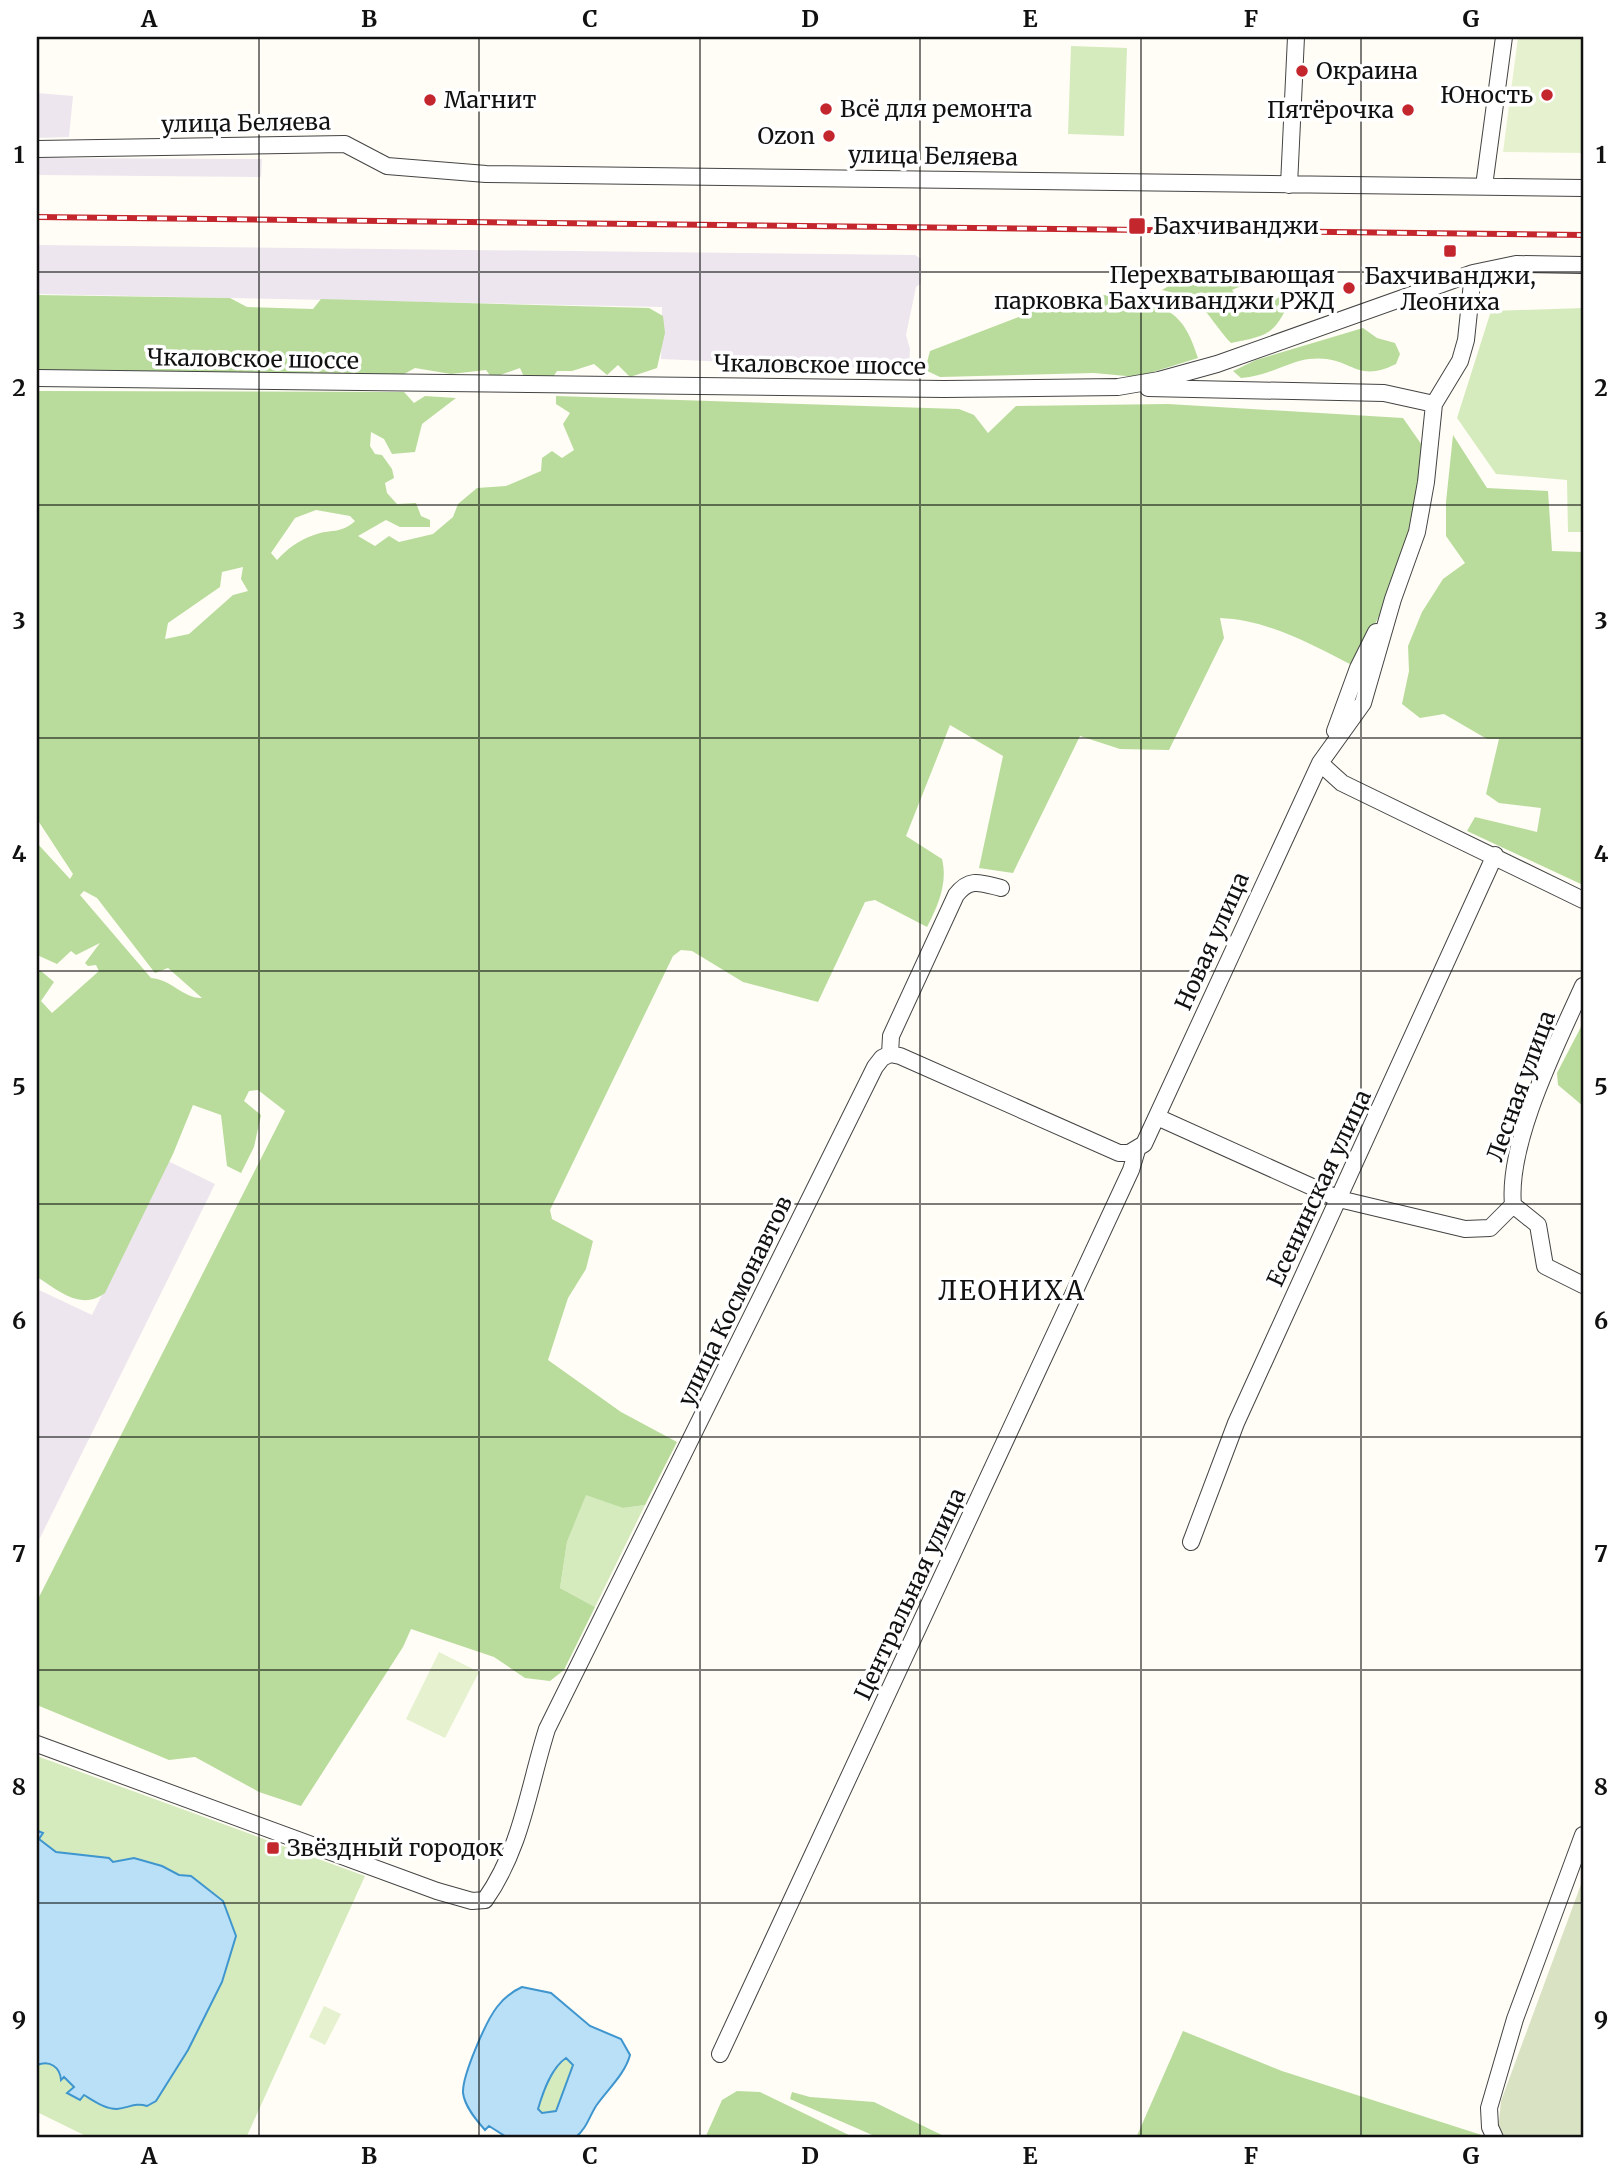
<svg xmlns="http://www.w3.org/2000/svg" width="1620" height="2175" viewBox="0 0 1620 2175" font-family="Merriweather,serif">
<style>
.industrial{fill:#eee6ef}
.green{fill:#d5ebbd}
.forest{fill:#b9dc9c;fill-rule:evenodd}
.cemetery{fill:#d9e3c4}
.pitch{fill:#e6f2cf}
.water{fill:#b9e0f7;stroke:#3f96cf;stroke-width:2;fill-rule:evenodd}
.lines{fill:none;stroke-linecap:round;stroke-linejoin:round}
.minor-casing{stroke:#444;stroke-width:18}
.minor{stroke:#fff;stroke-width:16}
.rail-casing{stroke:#c4262e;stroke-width:6}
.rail{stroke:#fff;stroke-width:3.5;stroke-dasharray:10;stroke-linecap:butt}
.grid{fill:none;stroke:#111;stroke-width:2;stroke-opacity:0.55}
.poi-dot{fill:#c4262e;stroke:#fff;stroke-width:2.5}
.labels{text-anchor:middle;stroke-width:7;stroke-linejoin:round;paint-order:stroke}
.poi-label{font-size:23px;fill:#111;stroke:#fff;text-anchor:start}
.street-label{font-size:23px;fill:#111;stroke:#fff}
.quarter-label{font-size:26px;letter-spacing:2px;fill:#111;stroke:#fff}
.neatline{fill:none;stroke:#111;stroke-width:2.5}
.grid-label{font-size:23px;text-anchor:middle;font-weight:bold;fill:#111}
</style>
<rect width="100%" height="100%" fill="#fffdf5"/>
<!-- industrial -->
<path class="industrial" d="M37,93L73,96L69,137L37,138Z
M37,158L262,159L261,177L38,175Z
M37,245L915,255L921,259V283L916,287L906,335L910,349L909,370L661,359L662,307L37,294Z
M168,1161L215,1184L37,1544V1289L92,1315Z"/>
<!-- green -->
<path class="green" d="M1071,46L1127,48L1124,136L1068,134Z
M1583,308V532H1568L1567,480L1496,474L1457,418L1491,311Z
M586,1494L623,1508L645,1505L595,1607L560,1588L567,1542Z
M37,1756L365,1876L246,2138H90L37,2112Z
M567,2058L573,2065L556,2112L542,2113L538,2109C543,2092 551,2067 567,2058Z"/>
<!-- forest -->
<path class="forest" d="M1285,272C1263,290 1256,279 1232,290L1238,298L1255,307L1280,297L1288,304C1274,337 1263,336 1231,343C1203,312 1208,301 1162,290L1189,274Z
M37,295L230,298L247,307L313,309L321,299L649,308L663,316L665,333L657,368L630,377L618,365L607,375L594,364L572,371H557L551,380L525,379L520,368L492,378L486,370L451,374L415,368L397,378L37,371Z
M1105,295C1155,310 1179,296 1198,358L1137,377L1094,373L940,377L925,370L930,351L1034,311Z
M1363,328L1377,338L1395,343L1400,354L1396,364C1354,385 1352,354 1309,359C1287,362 1269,376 1241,378L1233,371L1256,360Z
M37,391L404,392L414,403L425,396L456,398L422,424L415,452L392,454L384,439L371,432L370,446L375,454L382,455L392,469L394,478L385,483L387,493L397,504L416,503L421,516L430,520V527H400L386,520L358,536L375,546L389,536L399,542L433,534L453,517L458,504L477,488L506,486L541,471L542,458L552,451L562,458L574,450L563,424L570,413L556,404V396L959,409L974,415L988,433L1016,406L1168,404L1403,418L1424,448L1413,529L1381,612L1354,666C1310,644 1269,620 1220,618L1224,638L1169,750L1120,749L1080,736L1013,873L979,868L1003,756L950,725L906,836L942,859C948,883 938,906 927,927L875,900L865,902L818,1002L743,982L692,951L681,950L673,956L550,1210L552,1219L593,1241L586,1269L568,1298L548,1360L621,1412L677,1442L645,1505L623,1508L586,1495L567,1542L560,1588L595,1607L564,1670L550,1681L525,1678L494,1657L411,1629L403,1647L301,1806L259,1792L195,1757L169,1760L37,1705V1601L285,1111L258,1090L249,1091L244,1101L261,1115L254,1147L241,1173L227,1166L221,1115L193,1105L173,1154L105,1293C81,1311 59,1291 37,1277V971H41L54,982L41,1001L52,1013L99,971L96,965L88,966L85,963L100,943L76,955L71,951L57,964L37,955V843L70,879L73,874L37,819ZM316,510L350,516L355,521C342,534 329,529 314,535C299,540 287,549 277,560L271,553L295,518ZM243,567L241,579L248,591L233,595L189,634L165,639L168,623L220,587L222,572ZM84,891L97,898L155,973L168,968L202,998C184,999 171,979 151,978L80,895Z
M1453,435L1487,488L1548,491L1552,551L1583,552V885L1467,831L1475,817L1537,832L1541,808L1499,803L1486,794L1499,739H1487L1444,714L1420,718L1402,704L1409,671L1408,646L1422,612L1443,579L1465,563L1446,536V502Z
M1583,1023V1106L1558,1085L1557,1073Z
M1183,2031L1282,2071L1491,2138H1136Z
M737,2091L760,2092L855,2138H705L722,2100Z
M792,2092L810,2097L874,2102L948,2138H879L790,2099Z"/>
<!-- cemetery -->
<path class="cemetery" d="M1583,1879V2138H1501L1498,2131L1501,2101Z"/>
<!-- pitch -->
<path class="pitch" d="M1518,37H1583V153L1503,152Z
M439,1652L479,1672L445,1738L406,1719Z
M324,2006L341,2014L325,2045L309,2037Z"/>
<!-- water -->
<path class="water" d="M38,1831L43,1833L39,1839L56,1852L109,1858L113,1862L134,1858L162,1866L179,1875L191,1876L223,1901L236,1936L222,1982L188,2050L156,2101L147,2106C135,2102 129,2108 117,2109C105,2109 94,2101 84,2095L80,2100L67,2093L74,2087L64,2077L61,2080C60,2067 50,2060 37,2065Z
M522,1987L551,1993L590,2026L621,2039L630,2055C625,2074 608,2089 596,2106C589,2117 587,2128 575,2138H508L489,2126L485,2130C476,2120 465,2107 463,2093C462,2076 486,2021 497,2007C504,1998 511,1992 522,1987ZM566,2058L573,2065L556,2111L542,2113L538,2109C543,2092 551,2068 566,2058Z"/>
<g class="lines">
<defs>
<path id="minor" d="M37,149L345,144L387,166L486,174L1583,188
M1289,185L1296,37
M1484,186L1504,37
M37,378L944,389L1118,387L1159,380L1217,364L1473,273L1516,264L1583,265
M1148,388L1384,393L1434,404
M1335,731L1358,668L1376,632
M1320,763L1342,783L1583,900
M890,1054L900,1056L1119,1153H1129L1144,1144L1320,763L1363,703L1393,599L1417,532L1426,482L1434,404L1460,361L1466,340L1473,273
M890,1054L891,1036L956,895C970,877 981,883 1001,888
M1157,1117L1339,1199L1465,1229L1490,1228L1513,1205
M1513,1205C1507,1142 1557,1044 1583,986
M1513,1205L1538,1225L1545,1266L1583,1285
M1191,1542L1236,1423L1495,855
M37,1744L437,1891L472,1901L485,1900C522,1847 528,1789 547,1729L875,1067L882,1058L890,1054
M720,2054L1131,1170L1137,1150
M1495,2138L1490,2127L1489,2108L1515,2019L1583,1835"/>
</defs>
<!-- minor casing -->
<use href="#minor" class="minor-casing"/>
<!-- minor -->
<use href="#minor" class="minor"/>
<defs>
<path id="rail" d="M37,217L1583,235"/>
</defs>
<!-- rail casing -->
<use href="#rail" class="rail-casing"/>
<!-- rail -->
<use href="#rail" class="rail"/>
</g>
<!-- grid -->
<path class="grid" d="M259,37V2138M479,37V2138M700,37V2138M920,37V2138M1141,37V2138M1361,37V2138M37,272H1583M37,505H1583M37,738H1583M37,971H1583M37,1204H1583M37,1437H1583M37,1670H1583M37,1903H1583"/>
<!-- markers -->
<g class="poi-dot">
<circle cx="1302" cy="71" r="7"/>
<circle cx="1547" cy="95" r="7"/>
<circle cx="430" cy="100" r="7"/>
<circle cx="826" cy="109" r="7"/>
<circle cx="1408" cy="110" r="7"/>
<circle cx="829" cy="136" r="7"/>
<rect x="1128" y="217" width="18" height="18" rx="3.5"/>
<rect x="1443" y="244" width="14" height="14" rx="3.5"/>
<circle cx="1349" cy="288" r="7"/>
<rect x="266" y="1841" width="14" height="14" rx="3.5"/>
</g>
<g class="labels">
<!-- poi labels -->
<g class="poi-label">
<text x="1316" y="79">Окраина</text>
<text x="1533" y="103" text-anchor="end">Юность</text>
<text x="444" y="108">Магнит</text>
<text x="840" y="117">Всё для ремонта</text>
<text x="1394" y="118" text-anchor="end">Пятёрочка</text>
<text x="815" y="144" text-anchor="end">Ozon</text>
<text x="1153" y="234">Бахчиванджи</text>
<text x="1335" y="283" text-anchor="end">Перехватывающая<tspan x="1335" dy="26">парковка Бахчиванджи РЖД</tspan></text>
<text x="1450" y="284" text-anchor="middle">Бахчиванджи,<tspan x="1450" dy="26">Леониха</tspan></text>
<text x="287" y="1856">Звёздный городок</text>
</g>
<!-- street labels -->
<g class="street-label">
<text transform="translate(246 123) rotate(-1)" y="8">улица Беляева</text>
<text transform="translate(933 156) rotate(1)" y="8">улица Беляева</text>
<text transform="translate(253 359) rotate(1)" y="8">Чкаловское шоссе</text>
<text transform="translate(820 365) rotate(1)" y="8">Чкаловское шоссе</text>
<text transform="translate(1212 941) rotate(-66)" y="8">Новая улица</text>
<text transform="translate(1521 1086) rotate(-70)" y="8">Лесная улица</text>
<text transform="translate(1319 1188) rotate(-65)" y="8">Есенинская улица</text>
<text transform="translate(735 1301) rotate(-64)" y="8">улица Космонавтов</text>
<text transform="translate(910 1594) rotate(-65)" y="8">Центральная улица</text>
</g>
<!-- quarter labels -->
<g class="quarter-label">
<text x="1012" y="1300">ЛЕОНИХА</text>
</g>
</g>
<!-- border -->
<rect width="1620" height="2175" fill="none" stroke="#ffffff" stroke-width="77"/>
<rect x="38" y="38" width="1544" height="2098" class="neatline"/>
<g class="grid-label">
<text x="149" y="27">A</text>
<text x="369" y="27">B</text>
<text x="590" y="27">C</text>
<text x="810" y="27">D</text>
<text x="1030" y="27">E</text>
<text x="1251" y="27">F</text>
<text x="1471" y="27">G</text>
<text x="19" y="163">1</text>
<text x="1601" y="163">1</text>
<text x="19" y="396">2</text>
<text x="1601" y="396">2</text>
<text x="19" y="629">3</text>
<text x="1601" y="629">3</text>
<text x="19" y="862">4</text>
<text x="1601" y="862">4</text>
<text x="19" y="1095">5</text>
<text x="1601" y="1095">5</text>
<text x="19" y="1329">6</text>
<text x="1601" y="1329">6</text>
<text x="19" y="1562">7</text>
<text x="1601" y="1562">7</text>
<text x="19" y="1795">8</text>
<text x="1601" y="1795">8</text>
<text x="19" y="2028">9</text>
<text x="1601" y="2028">9</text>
<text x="149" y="2164">A</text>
<text x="369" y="2164">B</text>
<text x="590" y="2164">C</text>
<text x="810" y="2164">D</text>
<text x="1030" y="2164">E</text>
<text x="1251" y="2164">F</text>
<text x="1471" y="2164">G</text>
</g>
</svg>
